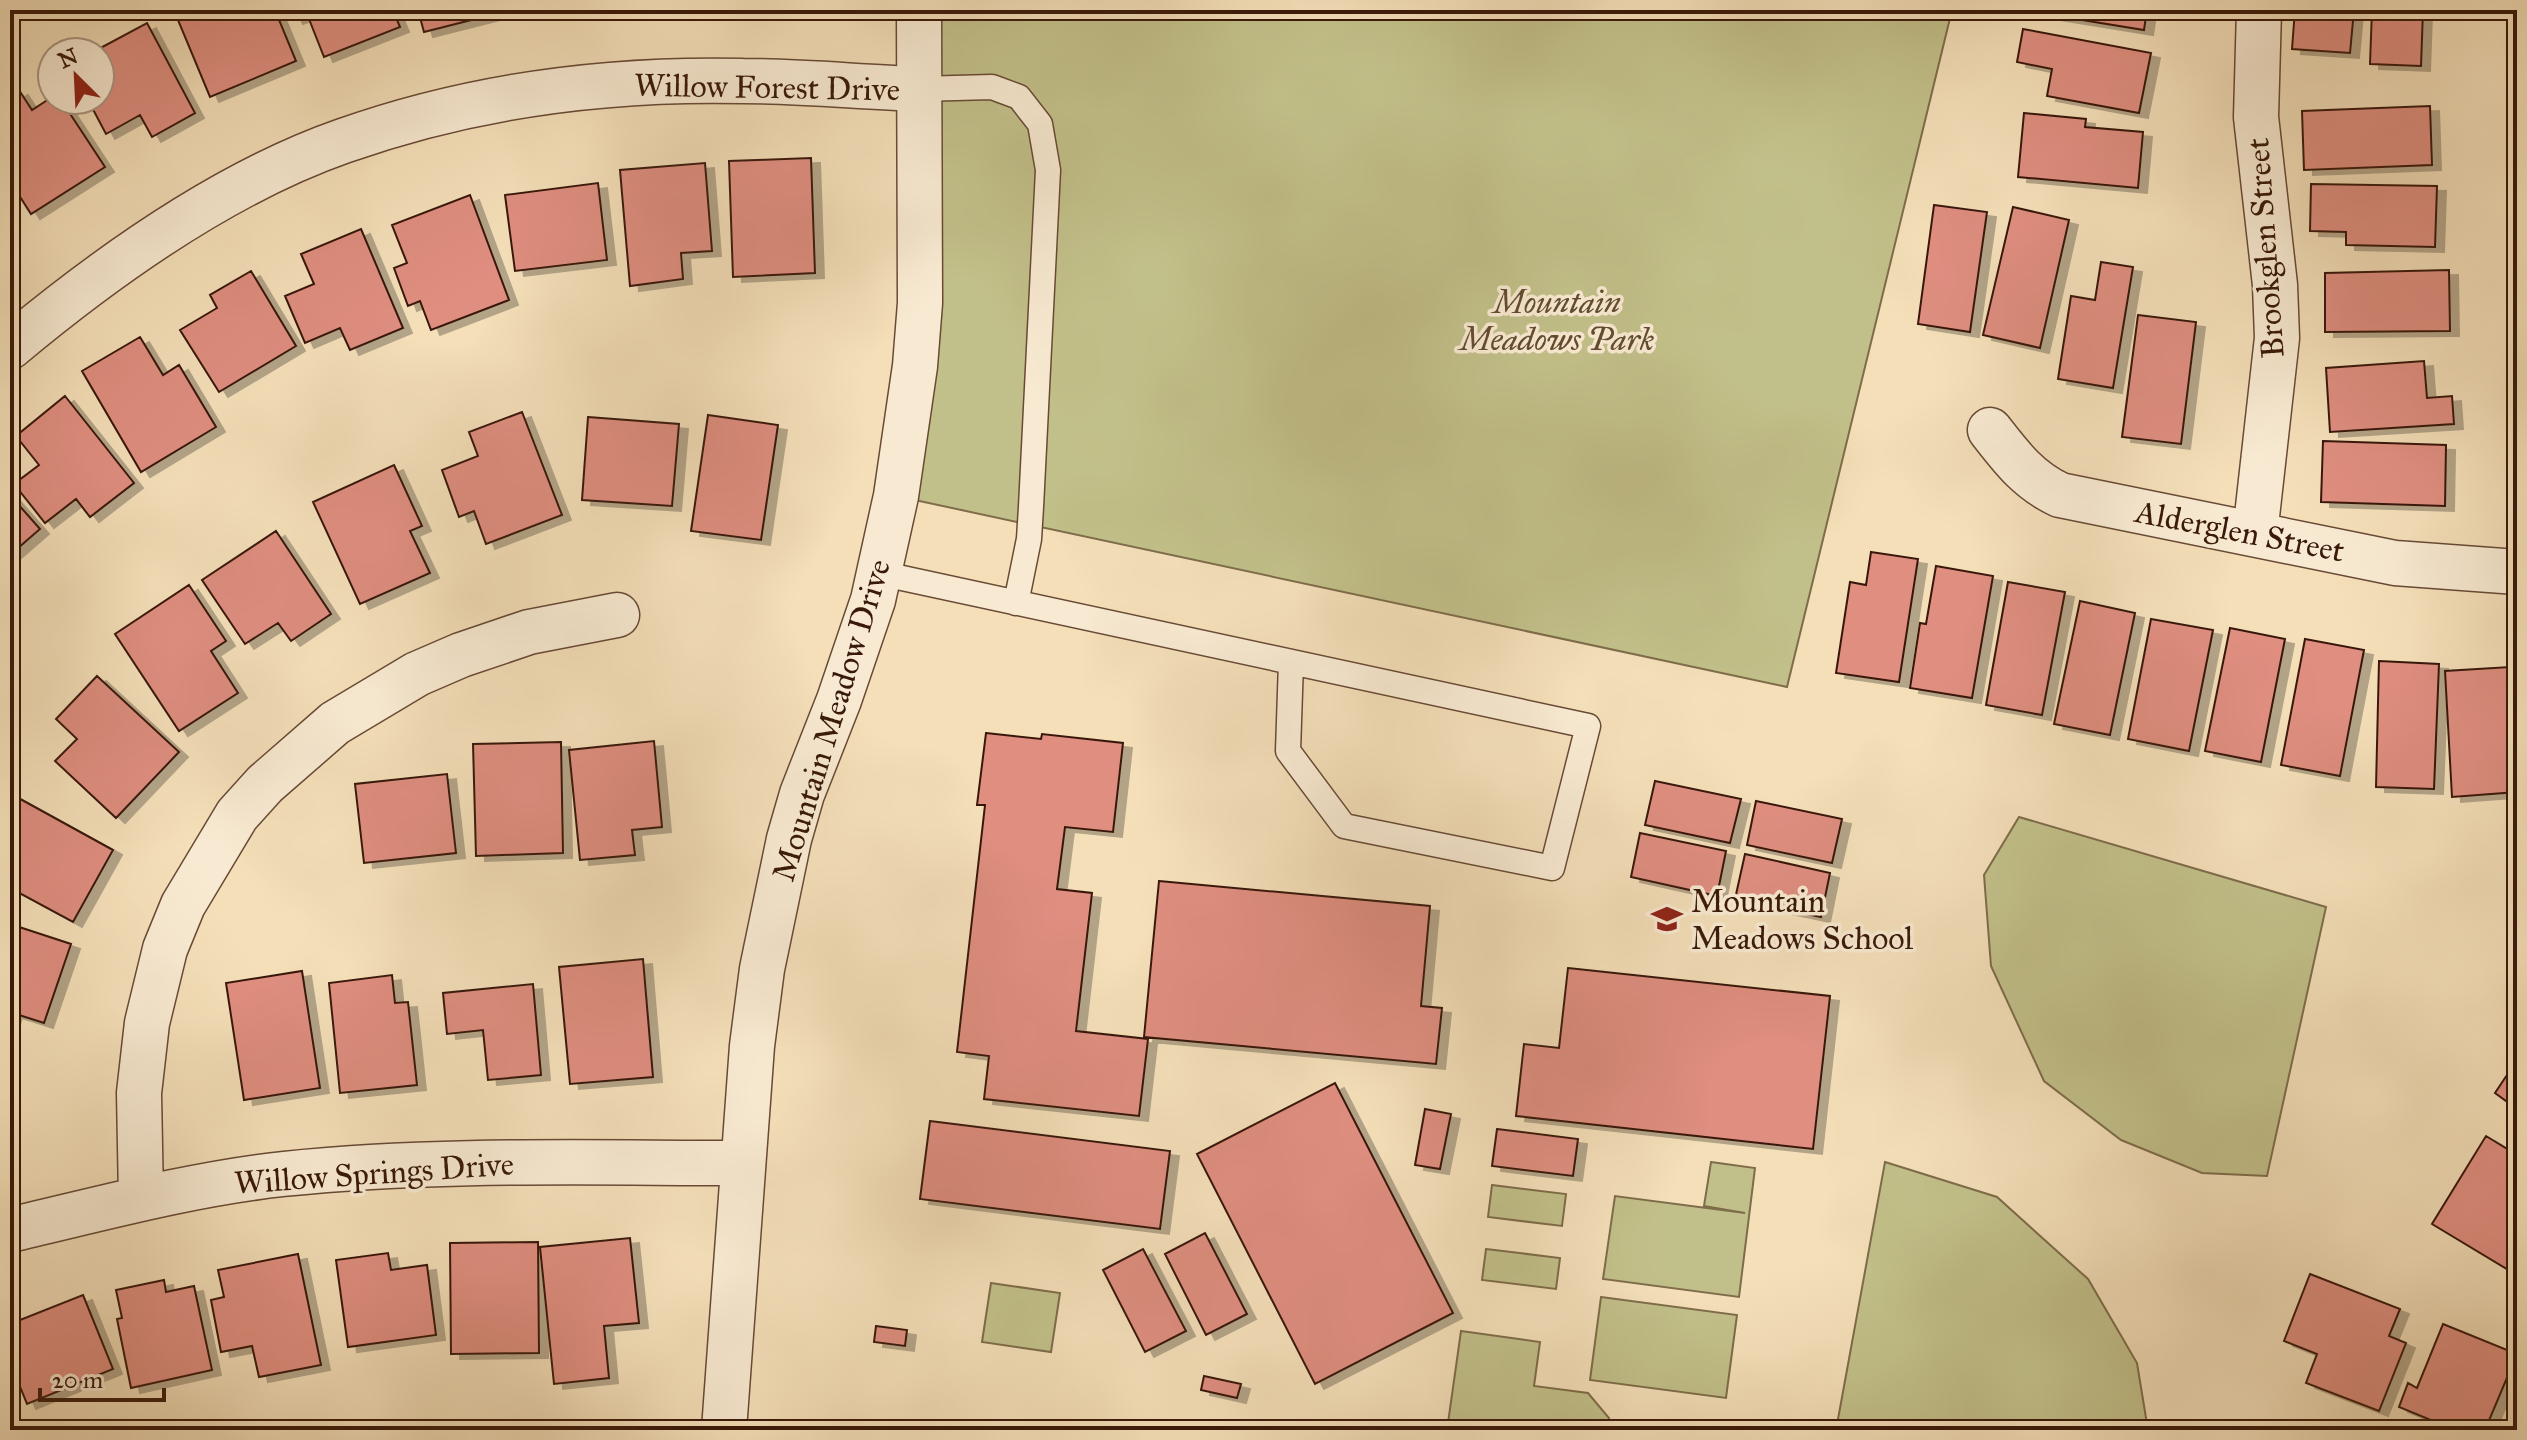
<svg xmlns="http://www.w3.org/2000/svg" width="2527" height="1440" viewBox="0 0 2527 1440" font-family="'IM FELL Great Primer',serif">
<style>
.green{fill:#c2c08a;stroke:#7e6c4a;stroke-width:2}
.building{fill:#df8e80;stroke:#391909;stroke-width:2;filter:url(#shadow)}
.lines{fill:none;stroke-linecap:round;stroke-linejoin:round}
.service-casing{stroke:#684a35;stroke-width:27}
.minor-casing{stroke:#684a35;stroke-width:47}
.tertiary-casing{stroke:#684a35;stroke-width:47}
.service{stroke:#f8ead2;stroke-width:24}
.minor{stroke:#f8ead2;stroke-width:44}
.tertiary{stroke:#f8ead2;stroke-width:44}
.labels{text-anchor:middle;stroke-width:7;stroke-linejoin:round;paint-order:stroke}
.street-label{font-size:32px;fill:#391909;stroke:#f8ead2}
.park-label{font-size:32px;font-style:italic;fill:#624b30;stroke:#f8ead2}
.poi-label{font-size:32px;fill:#391909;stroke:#f8ead2;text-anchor:start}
</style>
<defs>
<filter id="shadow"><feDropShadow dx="9" dy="5" stdDeviation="0" flood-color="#0004"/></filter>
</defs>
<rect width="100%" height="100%" fill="#f4dfb9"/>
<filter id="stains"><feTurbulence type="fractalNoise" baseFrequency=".0025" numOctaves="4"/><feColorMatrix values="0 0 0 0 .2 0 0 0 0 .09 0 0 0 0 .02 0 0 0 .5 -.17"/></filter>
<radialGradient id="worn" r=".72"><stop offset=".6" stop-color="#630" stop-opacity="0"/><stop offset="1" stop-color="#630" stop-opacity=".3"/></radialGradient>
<!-- green -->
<path class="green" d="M919,10H1952L1787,687L896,496Z
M2019,817L2326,907L2267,1176L2202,1173L2121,1140L2044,1081L1991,966L1984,875Z
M1711,1162L1755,1168L1739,1297L1603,1279L1615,1196L1745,1213L1704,1206Z
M1885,1162L1997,1197L2088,1279L2137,1363L2148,1430H1836Z
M1492,1185L1566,1194L1562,1226L1488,1217Z
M1486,1249L1560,1258L1556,1289L1482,1280Z
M991,1283L1060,1293L1051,1352L982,1342Z
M1601,1297L1737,1315L1726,1398L1590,1380Z
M1461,1331L1540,1342L1534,1386L1588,1393L1609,1418L1608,1430H1447Z"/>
<!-- building -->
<path class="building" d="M202,10H275L296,61L210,97L178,20Z
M290,10H393L400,27L324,57L307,14L294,19Z
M418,10H494L495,14L424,32Z
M2021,10H2147L2144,30Z
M2295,10H2354L2350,53L2292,49Z
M2372,10H2423L2421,66L2370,64Z
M2510,10H2517V62H2515Z
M147,23L195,113L152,137L140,115L106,134L88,100H100V52H93Z
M2023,29L2151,53L2139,113L2047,96L2052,69L2017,62Z
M19,90L32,110L52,97V100H61L105,167L31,214L10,181V95Z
M2430,106L2432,165L2304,170L2302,111Z
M2024,113L2086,119L2085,127L2143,132L2138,188L2018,177Z
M811,158L815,273L733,277L729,161Z
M705,163L712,251L681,253L683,279L630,286L620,170Z
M598,183L607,260L515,271L505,195Z
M2311,184L2437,186L2435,247L2346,245V232L2310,231Z
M470,195L509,300L431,330L420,301L408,306L394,268L407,263L392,225Z
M1934,205L1987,212L1970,332L1918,324Z
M2013,207L2069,220L2040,348L1983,335Z
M361,229L403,328L350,350L340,328L305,343L285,296L314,284L301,254Z
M2101,262L2133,267L2113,388L2058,379L2071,296L2095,300Z
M2449,270L2450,331L2325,332V273Z
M251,271L296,346L219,392L180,330L217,308L210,295Z
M2138,315L2196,322L2181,444L2122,437Z
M140,337L163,375L179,365L216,427L141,472L82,371Z
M2424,361L2427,398L2452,396L2454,424L2330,432L2326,368Z
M65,396L134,483L90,517L76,499L45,523L14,484L39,465L16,436Z
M522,412L562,515L486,544L474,511L459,517L442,470L478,456L469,432Z
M708,415L778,425L761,540L691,531Z
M588,417L679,424L672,506L582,500Z
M2323,441L2446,445L2445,506L2321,502Z
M394,465L422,526L410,531L430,573L360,604L313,502Z
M10,495L40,529L10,555Z
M276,531L331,614L291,641L278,623L245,644L202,580Z
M1871,552L1918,559L1899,682L1836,673L1850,582L1866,585Z
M1936,566L1993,576L1972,698L1910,688L1920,623L1926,624Z
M2008,582L2065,592L2042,715L1986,705Z
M189,585L226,641L211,651L238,693L179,731L115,634Z
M2080,601L2135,613L2110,735L2054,724Z
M2151,619L2213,630L2189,751L2128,739Z
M2230,628L2285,639L2261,762L2205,751Z
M2305,639L2364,650L2340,776L2281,765Z
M2379,661L2439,664L2434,789L2376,787Z
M2510,667L2517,792L2452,797L2445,671Z
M97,676L179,752L116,818L55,761L77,739L56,719Z
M986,733L1041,739L1042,734L1123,743L1113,832L1065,827L1057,889L1092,893L1076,1031L1148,1039L1139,1116L984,1099L989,1056L957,1052L985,805H977Z
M654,741L662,827L632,830L635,855L580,860L569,750Z
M561,742L563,853L476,856L473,744Z
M447,774L456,853L364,863L355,784Z
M1655,781L1741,799L1730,843L1645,825Z
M13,795L113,850L73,922L10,888V801Z
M1756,801L1842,819L1832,863L1747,845Z
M1640,833L1726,851L1717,896L1631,877Z
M1745,854L1830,873L1821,917L1735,899Z
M1159,881L1430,906L1421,1006L1442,1008L1436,1064L1144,1037Z
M10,924L71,944L44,1023L13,1013L10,1023Z
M643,959L653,1077L570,1084L559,967Z
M1568,968L1830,996L1813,1149L1516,1116L1524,1044L1559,1048Z
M302,971L320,1088L244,1100L226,983Z
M392,975L395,1003L408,1002L417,1085L340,1093L329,983Z
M533,984L541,1075L488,1080L483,1030L447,1034L443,993Z
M2517,1060V1109L2495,1093Z
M1335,1083L1453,1313L1315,1384L1197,1154Z
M1425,1109L1451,1114L1440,1169L1415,1165Z
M930,1121L1170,1151L1160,1229L920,1199Z
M1497,1129L1578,1139L1573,1176L1492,1166Z
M2486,1136L2517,1155V1270L2515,1274L2432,1224Z
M1205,1233L1247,1314L1206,1335L1165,1254Z
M630,1238L639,1323L604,1326L609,1378L554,1384L540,1247Z
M538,1242L539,1353L451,1354L450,1243Z
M1143,1249L1186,1331L1145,1352L1103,1270Z
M388,1253L391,1270L427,1265L436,1335L348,1347L336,1260Z
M298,1254L321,1365L259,1377L252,1346L221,1352L211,1300L224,1297L218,1270Z
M2310,1274L2400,1309L2389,1336L2406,1343L2379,1411L2306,1383L2317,1354L2284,1341Z
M164,1280L166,1292L194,1286L212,1370L131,1388L117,1319L122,1318L116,1290Z
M83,1295L113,1369L27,1404L10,1362V1324Z
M2443,1324L2517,1354L2485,1430H2455L2399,1407L2408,1383L2417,1388Z
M876,1326L907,1330L905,1346L874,1342Z
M1204,1376L1241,1384L1237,1398L1201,1390Z"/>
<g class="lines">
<defs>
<path id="service" d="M918,89L992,87L1019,97L1040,124L1048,170L1031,507L1029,539L1016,603
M879,573L1588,726L1552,868L1344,826L1288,751L1291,662"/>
<path id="minor" d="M10,347C107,266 223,183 343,141C470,96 608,78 743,81C801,81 860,87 918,89
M1990,430C2011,457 2028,480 2060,495L2395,563L2517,572
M2255,534L2277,338L2275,285L2256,117L2259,10
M141,1199L139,1093L147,1023L165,949L183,905L237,815L265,784L335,723L417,674L461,655L529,632L617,615
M10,1230C100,1209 191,1184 283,1174C436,1158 590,1163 743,1163"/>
<path id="tertiary" d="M724,1430L752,1046L762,969L789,839L802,794L839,700L873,600L896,496L915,366L920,303L919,10"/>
</defs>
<!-- service casing -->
<use href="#service" class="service-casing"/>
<!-- minor casing -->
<use href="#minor" class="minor-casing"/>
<!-- tertiary casing -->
<use href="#tertiary" class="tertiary-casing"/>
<!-- service -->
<use href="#service" class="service"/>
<!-- minor -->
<use href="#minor" class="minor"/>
<!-- tertiary -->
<use href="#tertiary" class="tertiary"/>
</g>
<!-- icons -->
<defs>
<symbol id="school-bare" viewBox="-9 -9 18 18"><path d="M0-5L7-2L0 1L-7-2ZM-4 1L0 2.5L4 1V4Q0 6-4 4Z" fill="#8f2418" stroke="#f8ead2" stroke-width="2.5" paint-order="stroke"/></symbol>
</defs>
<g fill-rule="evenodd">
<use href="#school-bare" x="1645" y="897" width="44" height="44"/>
</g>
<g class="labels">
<!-- street labels -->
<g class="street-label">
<text transform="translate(767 87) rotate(1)" y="11">Willow Forest Drive</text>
<text transform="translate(2265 248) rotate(-94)" y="11">Brookglen Street</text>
<text transform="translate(2240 531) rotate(11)" y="11">Alderglen Street</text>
<text transform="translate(831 720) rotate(-73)" y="11">Mountain Meadow Drive</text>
<text transform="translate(374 1173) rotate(-4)" y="11">Willow Springs Drive</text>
</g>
<!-- park labels -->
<g class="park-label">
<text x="1557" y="313">Mountain<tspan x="1557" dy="37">Meadows Park</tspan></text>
</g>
<!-- poi labels -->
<g class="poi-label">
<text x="1691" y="912">Mountain<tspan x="1691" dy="37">Meadows School</tspan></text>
</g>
</g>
<!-- margin -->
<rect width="2527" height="1440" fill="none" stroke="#f4dfb9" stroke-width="40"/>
<rect x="12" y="12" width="2503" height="1416" fill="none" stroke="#391909" stroke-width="4"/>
<rect x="20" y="20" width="2487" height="1400" fill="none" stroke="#391909" stroke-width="2"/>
<!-- north arrow -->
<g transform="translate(76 76) rotate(336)"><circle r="38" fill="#f8ead2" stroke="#ac9682" stroke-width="2"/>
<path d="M0-6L14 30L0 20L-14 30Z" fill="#8f2418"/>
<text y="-12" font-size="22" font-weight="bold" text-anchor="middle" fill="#391909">N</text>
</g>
<!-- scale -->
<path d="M40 1388v12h124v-12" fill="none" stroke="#391909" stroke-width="4"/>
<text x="52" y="1388" font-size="24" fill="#391909" stroke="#f8ead2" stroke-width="6" paint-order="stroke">20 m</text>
<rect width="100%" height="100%" filter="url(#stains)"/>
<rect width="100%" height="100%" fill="url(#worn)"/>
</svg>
